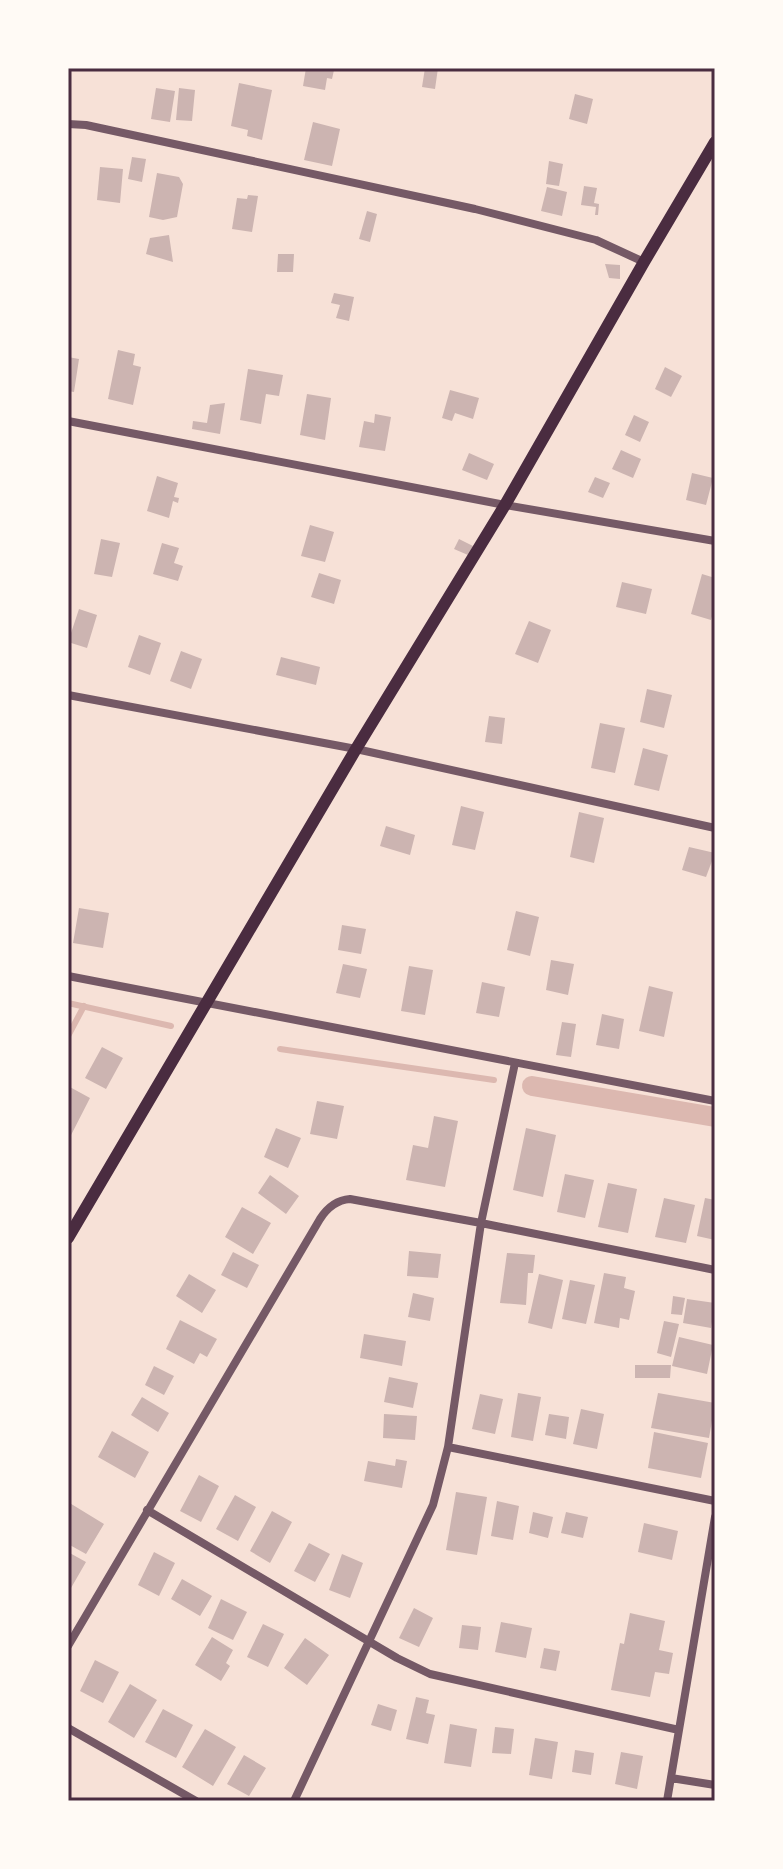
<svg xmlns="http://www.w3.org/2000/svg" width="783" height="1869" viewBox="0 0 783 1869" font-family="'IBM Plex Serif',serif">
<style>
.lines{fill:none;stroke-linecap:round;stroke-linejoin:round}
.stream{stroke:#dcb8b0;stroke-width:6}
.canal{stroke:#dcb8b0;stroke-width:20}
.building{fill:#ccb4b1}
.minor{stroke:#755966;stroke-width:8}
.secondary{stroke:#4a2c40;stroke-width:12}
.neatline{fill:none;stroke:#4a2c40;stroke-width:3}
</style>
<rect width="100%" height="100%" fill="#f7e1d7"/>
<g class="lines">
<!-- stream -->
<path class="stream" d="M68,1003L171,1026
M68,1036L84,1006
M280,1049L494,1080"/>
<!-- canal -->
<path class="canal" d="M532,1086L715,1117"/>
</g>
<!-- building -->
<path class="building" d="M306,68L334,70L332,79L327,78L325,90L303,86Z
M425,68H438L435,89L422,87Z
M239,83L272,90L262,140L247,136L248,130L231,126Z
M156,88L175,91L170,122L151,119Z
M179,88L195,90L192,121L176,120Z
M575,94L593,99L587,124L569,119Z
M313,122L340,129L332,166L304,160Z
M132,157L146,159L142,182L128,179Z
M549,161L563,164L559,186L546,184Z
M100,167L123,169L120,203L97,200Z
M157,173L179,177L183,184L177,217L163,220L149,217Z
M584,186L597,188L594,203L599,204L598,215H595L596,207L581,205Z
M547,187L567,192L562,216L541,211Z
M248,195L258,196L252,232L232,229L237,198L247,199Z
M367,211L377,214L370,242L359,239Z
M169,235L173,262L146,254L150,238Z
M278,254H294L293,272H277Z
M605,264L620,265V279L609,278Z
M334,293L354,297L349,321L336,318L340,305L331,303Z
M118,350L135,354L133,365L141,367L133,405L108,399Z
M68,357L79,359L74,392L68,391Z
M665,367L682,376L671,397L655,389Z
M248,369L283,375L279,396L266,394L261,424L240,420Z
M450,390L479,398L473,419L455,413L452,421L442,418Z
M307,394L331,398L325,440L300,435Z
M225,403L220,434L192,429L193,421L207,423L210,405Z
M375,414L391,417L385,451L359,447L364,421L374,423Z
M634,415L649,422L640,442L625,435Z
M621,450L641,459L633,478L612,469Z
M469,453L494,464L487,480L462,470Z
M692,473L713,478L706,505L686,500Z
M157,476L178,483L174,497L179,498L178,503L173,501L169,518L147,511Z
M595,477L610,483L603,498L588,492Z
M310,525L334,532L325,562L301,556Z
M101,539L120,543L112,577L94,574Z
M459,539L473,546L468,555L454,549Z
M162,543L179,548L174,563L183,566L178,581L153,574Z
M319,573L341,580L334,604L311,597Z
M702,574L715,578V606L711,620L691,614Z
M622,582L652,589L646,614L616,607Z
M79,609L97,615L87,648L68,642Z
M529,621L551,630L538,663L515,654Z
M139,635L161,643L150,675L128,667Z
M181,651L202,659L191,689L170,681Z
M281,657L320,667L316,685L276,675Z
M647,689L672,695L664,728L640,722Z
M489,716L505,718L502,744L485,742Z
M600,723L625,728L615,773L591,768Z
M643,748L668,755L659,791L634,785Z
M461,806L484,812L475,850L452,845Z
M579,812L604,818L594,863L570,857Z
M386,826L415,835L410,855L380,846Z
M689,847L715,853L706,877L682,870Z
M79,908L109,913L103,948L73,943Z
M516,911L539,917L530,956L507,950Z
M342,925L366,929L361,954L338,950Z
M551,960L574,964L568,995L546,990Z
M343,964L367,969L360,998L336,993Z
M409,966L433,970L425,1015L401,1011Z
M482,982L505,987L499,1017L476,1013Z
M649,986L673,992L664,1037L639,1031Z
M602,1014L624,1019L619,1049L596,1045Z
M562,1022L576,1024L571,1057L556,1055Z
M102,1047L123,1058L106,1089L85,1078Z
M68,1086L90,1098L68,1141Z
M317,1101L344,1106L337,1139L310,1134Z
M434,1116L458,1121L445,1187L406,1180L413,1145L428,1148Z
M276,1128L301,1138L288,1168L264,1157Z
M526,1128L556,1135L543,1197L513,1190Z
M565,1174L594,1180L585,1218L557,1212Z
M270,1175L299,1196L286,1214L258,1193Z
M608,1183L637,1189L628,1233L598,1227Z
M664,1198L695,1205L686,1243L655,1237Z
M705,1198L715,1200V1240L697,1236Z
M242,1207L271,1223L253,1254L225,1237Z
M409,1251L441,1254L438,1278L407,1276Z
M233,1252L259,1265L247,1288L221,1275Z
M507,1253L535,1255L533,1273H528L526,1305L500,1303Z
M604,1273L626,1277L624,1288L635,1291L629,1320L620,1318L619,1328L594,1323Z
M189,1274L216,1290L202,1313L176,1296Z
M539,1274L563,1280L552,1329L528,1323Z
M570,1280L595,1285L586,1324L562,1319Z
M413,1293L434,1298L430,1321L408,1317Z
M673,1296L685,1298L682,1315L671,1314Z
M687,1299L715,1303L711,1328L683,1323Z
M180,1320L217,1339L207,1357L200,1353L194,1364L166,1349Z
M664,1321L679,1324L671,1357L657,1353Z
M364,1334L406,1341L402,1366L360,1358Z
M679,1337L713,1345L707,1374L672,1366Z
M635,1365H671L670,1378H635Z
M154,1366L174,1376L164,1395L145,1385Z
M389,1377L418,1383L413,1408L384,1402Z
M518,1393L541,1397L533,1441L511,1437Z
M658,1393L715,1403L709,1438L651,1428Z
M480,1394L503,1399L495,1434L472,1429Z
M142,1397L169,1413L158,1432L131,1415Z
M581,1409L604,1414L597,1449L573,1444Z
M384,1414L417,1416L415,1440L383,1438Z
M549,1414L569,1417L566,1439L545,1435Z
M112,1431L149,1452L135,1478L98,1457Z
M654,1432L708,1443L701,1478L648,1468Z
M396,1459L407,1461L402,1488L364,1481L368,1461L395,1466Z
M199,1475L219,1486L201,1522L180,1511Z
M456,1492L487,1497L477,1555L446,1550Z
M235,1495L256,1507L238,1541L216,1529Z
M497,1501L519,1506L513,1540L491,1536Z
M68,1502L104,1524L86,1554L68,1544Z
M272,1511L292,1522L270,1563L250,1551Z
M533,1512L553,1517L548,1538L529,1533Z
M566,1512L588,1517L583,1538L561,1533Z
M644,1523L678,1531L672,1560L638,1552Z
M309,1543L330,1554L315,1582L294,1571Z
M68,1552L86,1562L71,1588L68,1587Z
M154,1552L175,1563L159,1596L138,1585Z
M342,1554L363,1563L350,1598L329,1590Z
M182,1579L212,1596L200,1616L171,1599Z
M221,1599L247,1612L233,1640L208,1628Z
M414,1608L433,1618L419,1647L399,1638Z
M630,1613L665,1621L659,1650L673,1653L669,1674L655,1672L650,1697L611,1690L620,1643L624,1644Z
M501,1622L532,1628L526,1658L495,1652Z
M263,1624L284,1634L268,1667L247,1657Z
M462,1625L481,1627L478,1650L459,1648Z
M212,1637L233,1650L226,1663L230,1666L221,1681L195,1665Z
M305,1638L329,1655L307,1685L284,1668Z
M544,1648L560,1651L556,1671L540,1668Z
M95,1660L119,1672L103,1703L80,1691Z
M130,1684L157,1700L134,1738L108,1722Z
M416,1697L429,1700L426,1713L435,1715L428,1744L406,1739Z
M378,1704L397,1710L391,1731L371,1725Z
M163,1709L193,1725L176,1758L145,1742Z
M450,1724L477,1729L471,1767L444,1763Z
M495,1727L514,1729L511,1754L492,1753Z
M205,1729L236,1747L213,1786L182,1767Z
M535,1738L558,1742L552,1779L529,1775Z
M575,1750L594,1753L591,1775L572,1772Z
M621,1752L643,1756L637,1789L615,1784Z
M244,1755L266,1768L249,1796L227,1784Z"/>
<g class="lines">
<!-- minor -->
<path class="minor" d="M68,124L86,125L475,209L596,240L644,262
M68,421L505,505L715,541
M68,695L356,749L715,828
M68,976L715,1101
M448,1447L715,1501
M147,1510L397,1658L430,1674L679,1730
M68,1646L320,1219C327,1208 337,1200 350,1199L481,1223L715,1270
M68,1728L196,1801
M671,1778L715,1785
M294,1801L433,1505L448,1447L481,1223L515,1063
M667,1801L715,1517"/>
<!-- secondary -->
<path class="secondary" d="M68,1238L356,749L505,505L644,262L715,142"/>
</g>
<!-- border -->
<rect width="783" height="1869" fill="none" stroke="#fffaf5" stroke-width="140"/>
<rect x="70" y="70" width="643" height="1729" class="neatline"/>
</svg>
